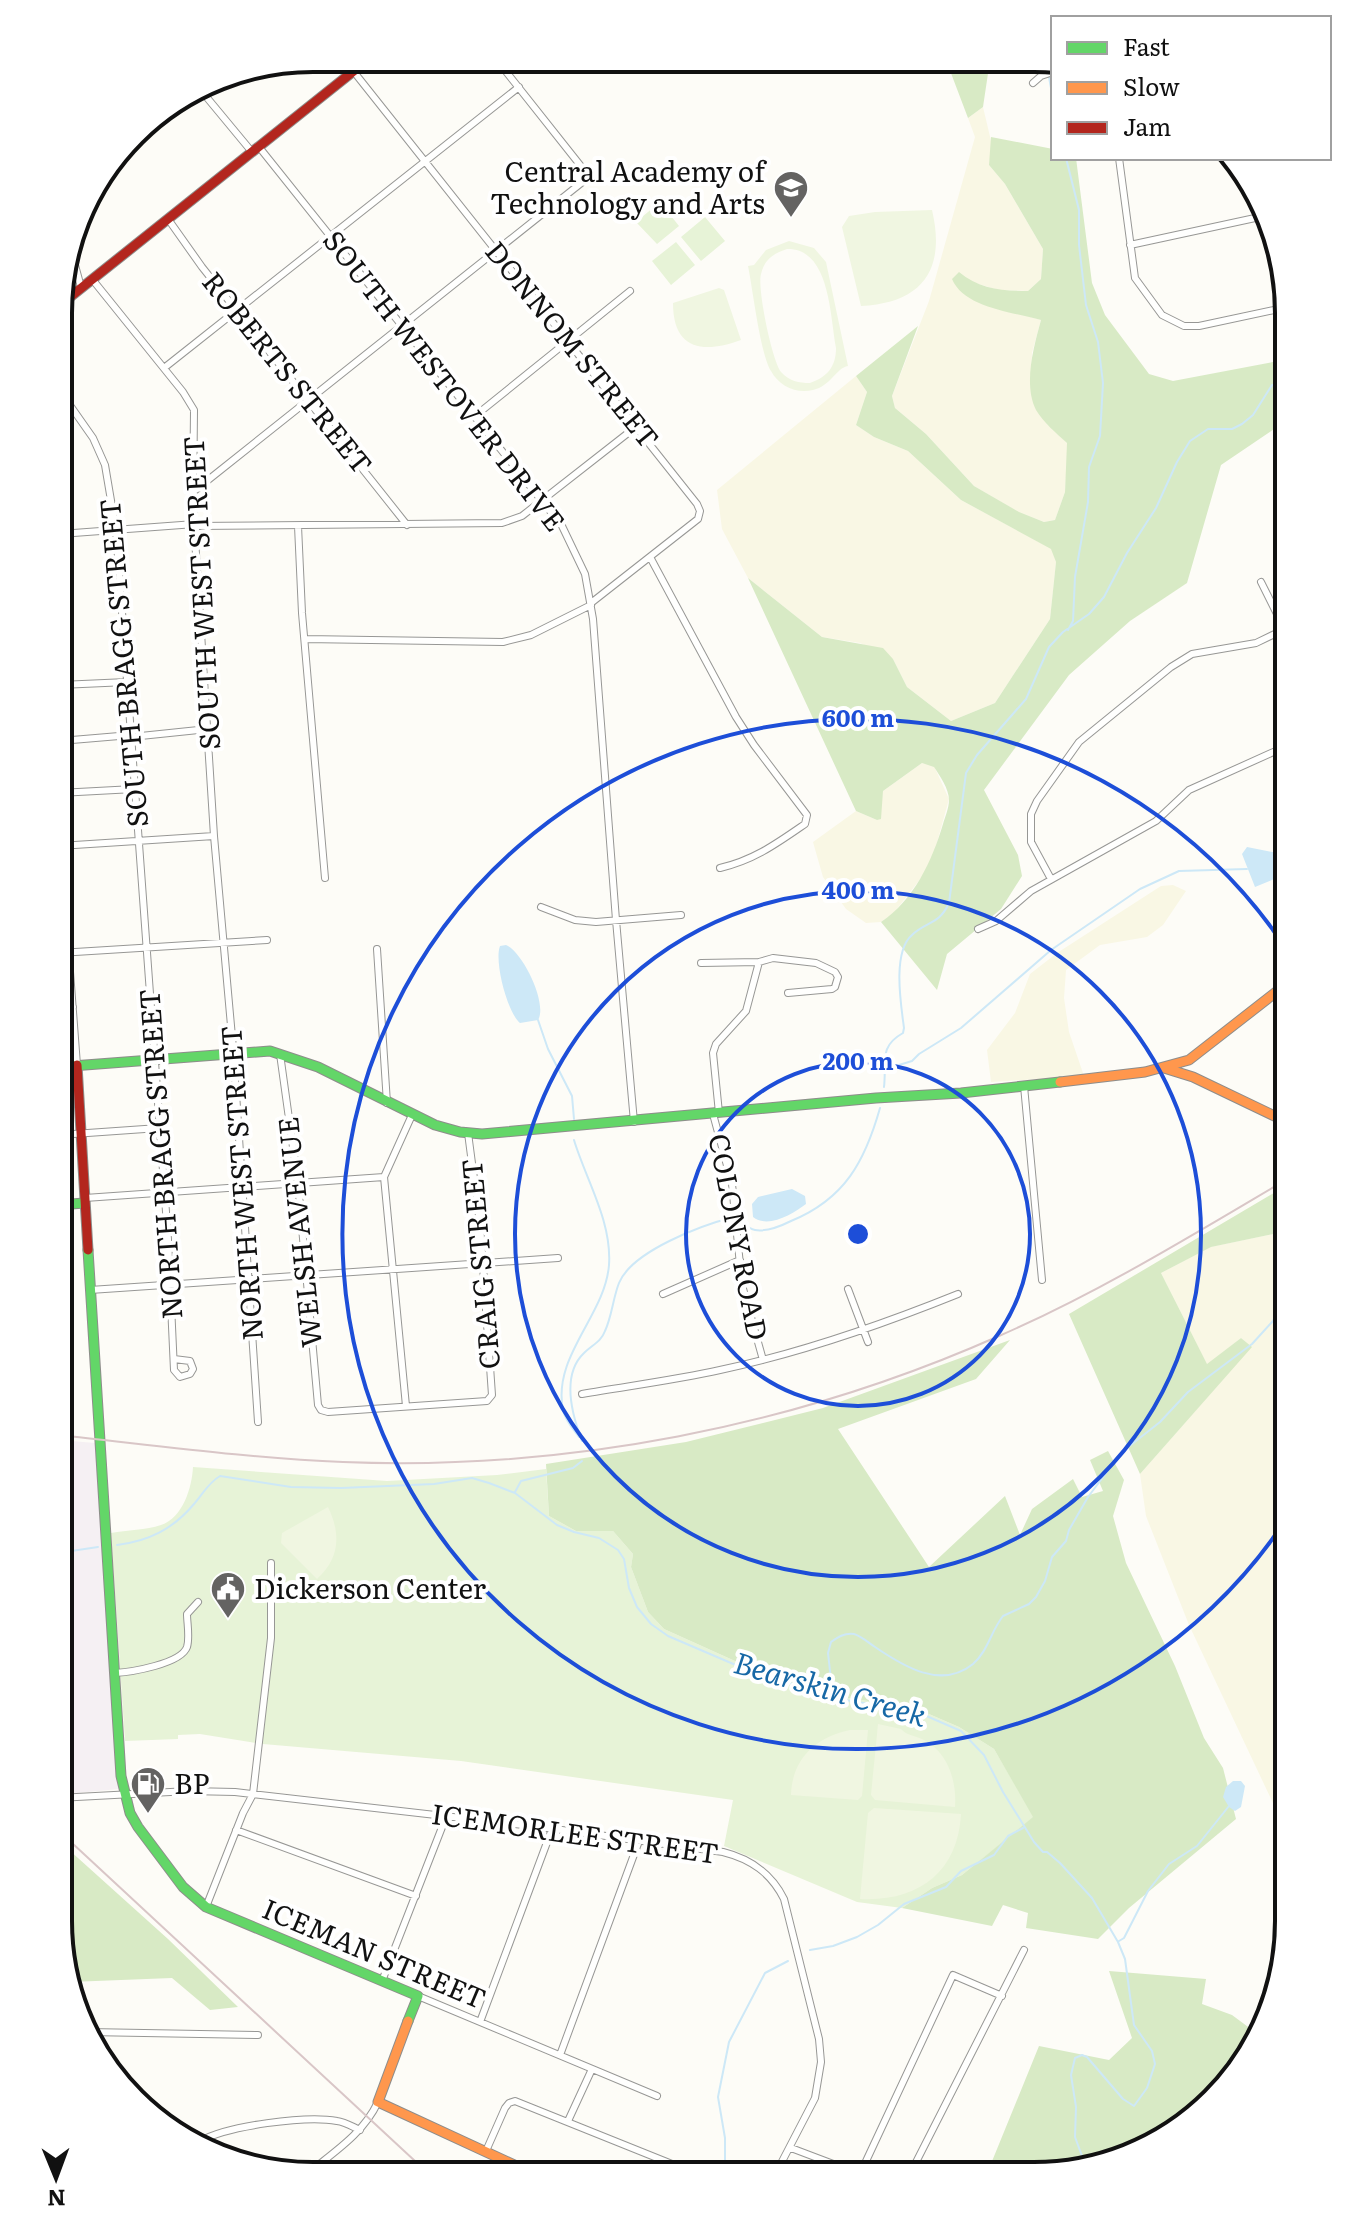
<svg xmlns="http://www.w3.org/2000/svg" width="1347" height="2234" viewBox="0 0 1347 2234" font-family="Literata,serif">
<style>
.industrial{fill:#f5f0f3}
.farmland{fill:#f9f7e4}
.green{fill:#e7f3d7}
.forest{fill:#d8eac5}
.pitch{fill:#f0f6e1;fill-rule:evenodd}
.water{fill:#cde8f7}
.lines{fill:none;stroke-linecap:round;stroke-linejoin:round}
.stream{stroke:#cde8f7;stroke-width:2}
.street-casing{stroke:#979795;stroke-width:8}
.fast-casing{stroke:#8e8d8b;stroke-width:11}
.slow-casing{stroke:#8e8d8b;stroke-width:11}
.jam-casing{stroke:#8e8d8b;stroke-width:11}
.street{stroke:#fffffe;stroke-width:6}
.fast{stroke:#63d668;stroke-width:9}
.slow{stroke:#ff974d;stroke-width:9}
.jam{stroke:#b3261e;stroke-width:9}
.rail{stroke:#d9c6c7;stroke-width:2}
.ring{fill:none;stroke:#1d4ed8;stroke-width:4}
.labels{text-anchor:middle;stroke-width:8;stroke-linejoin:round;paint-order:stroke}
.poi-label{font-size:28px;fill:#111;stroke:#fff;text-anchor:start}
.street-label{font-size:28px;fill:#111;stroke:#fff}
.water-label{font-size:30px;font-style:italic;fill:#1768a6;stroke:#fff}
.rim{fill:none;stroke:#111;stroke-width:4}
.centre{fill:#1d4ed8;stroke:#fff;stroke-width:4}
.ring-label{font-size:24px;text-anchor:middle;font-weight:bold;fill:#1d4ed8;stroke:#fff;stroke-width:8;stroke-linejoin:round;paint-order:stroke}
</style>
<rect width="100%" height="100%" fill="#fdfcf7"/>
<!-- industrial -->
<path class="industrial" d="M59,1440L95,1443L118,1789L58,1795Z"/>
<!-- farmland -->
<path class="farmland" d="M983,107L992,145L989,165L1005,184L1043,249L1041,279L1028,291L998,290L969,281L959,273L993,306L1041,320L1032,353L1031,386L1047,424L1067,443V462L1065,492L1055,520L1044,522L1018,512L974,486L926,434L895,408L892,396L929,301L975,137L968,118Z
M856,376L867,392L856,425L874,437L908,451L961,500L1052,549L1056,562L1050,619L995,703L951,721L907,687L893,659L860,643L822,637L748,578L722,529L717,490Z
M922,763L934,766L949,799L935,850L925,873L893,914L881,922L866,923L846,909L823,877L813,842L856,811L877,820L883,791Z
M1173,885L1186,891L1163,925L1147,937L1100,945L1066,970L1064,998L1069,1032L1084,1076L991,1082L987,1050L1015,1013L1030,974L1057,953L1161,886Z
M1278,1233L1289,1236L1288,1835L1189,1625L1146,1516L1140,1474L1251,1347L1241,1338L1207,1365L1161,1273L1210,1247Z"/>
<!-- green -->
<path class="green" d="M660,202L679,226L657,244L636,222Z
M705,217L725,241L701,261L681,237Z
M676,242L695,265L671,285L652,261Z
M193,1467L387,1481L497,1475L546,1469L549,1516L576,1531H613L633,1554L631,1567L648,1612L664,1629L746,1666L848,1698L915,1708L959,1727L994,1749L1034,1817L962,1875L932,1888L902,1908L857,1902L724,1846L733,1800L461,1761L263,1744L200,1734L178,1735V1739L125,1741L111,1533C127,1530 146,1530 161,1525C183,1518 192,1487 193,1467Z"/>
<!-- forest -->
<path class="forest" d="M946,60H990L983,107L968,118Z
M991,137L1053,149V158H1076L1092,283L1105,315L1149,374L1173,381L1289,359V419L1221,465L1187,583L1130,621L1069,675L984,790L1018,855L1022,876L1001,909L947,954L937,990L881,922C914,900 932,861 943,824C945,817 949,808 949,800C949,789 940,776 934,767L922,763L883,791L881,819L877,820L856,811L748,578L822,637L883,648L893,659L907,687L951,721L995,703L1050,619L1056,562L1051,549L961,500L908,451L874,437L856,425L867,392L856,376L918,326L892,396L895,408L926,434L974,486L1019,512L1044,522L1055,520L1065,492L1067,443C1056,433 1044,423 1036,410C1023,384 1034,346 1041,320C1013,312 964,308 952,279L959,272C979,289 1002,291 1028,291L1041,279L1043,249L1005,184L989,165Z
M1289,1184V1236L1278,1233L1211,1247L1161,1273L1207,1364L1241,1338L1252,1347L1140,1474L1069,1314Z
M1010,1340L976,1379L838,1429L929,1567L1005,1496L1020,1535L1032,1509L1073,1479L1082,1497L1103,1491L1090,1460L1108,1451L1124,1480L1113,1516L1126,1563L1175,1666L1204,1738L1223,1768L1236,1819L1129,1908L1098,1939L1026,1928L1028,1913L1003,1905L992,1926L902,1908L932,1888L962,1875L1033,1817L994,1749L959,1727L915,1708L848,1698L746,1666L664,1629L648,1612L631,1567L633,1554L613,1531H576L549,1516L546,1464L686,1442L823,1408Z
M58,1840L168,1939L238,2007L210,2010L172,1978L70,1982L58,1921Z
M1109,1971L1206,1979L1202,2004L1232,2015L1259,2035L1237,2076L1131,2157L1035,2176H986L1039,2046L1109,2060L1132,2038Z"/>
<!-- pitch -->
<path class="pitch" d="M932,210C946,269 923,303 861,306L842,227L849,216L875,212Z
M789,241L814,248L826,262L848,366C836,368 831,386 813,390C796,394 779,386 771,371C760,353 753,290 748,266L754,265L766,250ZM787,249C830,248 830,316 836,348C836,367 827,377 810,383C799,383 789,381 781,372C772,361 757,288 761,274C764,260 774,253 787,249Z
M719,288L724,290L741,340C703,354 673,350 673,303Z
M328,1507C341,1534 340,1558 317,1579L281,1543L282,1533Z
M878,1724L901,1729C907,1736 915,1735 924,1740C948,1752 957,1782 955,1807L875,1800L871,1795Z
M850,1730H868L862,1796L858,1800L791,1795C792,1759 816,1737 850,1730Z
M874,1808L961,1814C958,1873 917,1902 860,1899L868,1813Z"/>
<!-- water -->
<path class="water" d="M1247,847L1272,852H1289V873L1255,887L1242,854Z
M506,945C523,952 548,1004 538,1020L520,1023C507,1012 494,961 500,946Z
M792,1189L805,1196L806,1204C793,1214 768,1229 753,1217L752,1204L758,1197Z
M1233,1781H1241L1245,1786L1241,1807L1235,1811L1229,1807L1223,1797L1226,1787Z"/>
<g class="lines">
<!-- stream -->
<path class="stream" d="M1046,60L1047,71
M1049,77L1053,99
M1066,158L1079,210V245L1086,305L1098,342L1103,383L1100,436L1089,467L1088,502L1075,577L1073,621L1068,630
M538,1020L548,1049L572,1096L574,1119
M886,1069L912,1061L919,1054L961,1028L1051,950L1140,889L1179,871L1247,869
M884,1087C887,1062 878,1047 903,1033L904,1028C901,1005 892,952 912,935C927,921 939,925 949,903L966,773L977,755L1026,699L1049,647L1063,632L1089,614L1104,597L1127,553L1156,508L1177,462L1190,441L1208,429H1232L1242,424L1253,415L1272,385L1280,384L1289,387
M574,1140C586,1180 612,1221 609,1265C605,1316 552,1356 563,1410C565,1420 573,1429 579,1437
M582,1441C572,1415 561,1375 584,1353C592,1345 601,1342 605,1331C612,1316 613,1298 619,1283C632,1251 702,1225 734,1217C741,1220 747,1229 755,1230C766,1232 781,1226 791,1221C845,1199 865,1161 880,1108
M515,1492L521,1481L573,1468L582,1461
M117,1545C149,1541 173,1529 194,1504C203,1494 208,1483 220,1476L291,1487L341,1488L434,1484L472,1478L489,1483L515,1493L557,1525L574,1532L599,1538L618,1550L624,1559L629,1588L637,1607L651,1624L668,1636L745,1669L844,1700L915,1711L961,1731L984,1755L1003,1792L1034,1842L1043,1852H1047L1060,1863L1092,1898L1118,1942L1125,1959L1134,2025L1152,2051L1155,2064L1147,2088L1134,2106L1123,2099L1087,2057L1082,2055L1075,2058L1071,2075L1076,2107L1075,2137L1082,2156L1083,2166
M58,1553L98,1547
M821,1691L831,1680L828,1653L831,1642C838,1637 844,1633 854,1634C861,1636 869,1643 875,1647C903,1666 941,1690 973,1664C988,1651 991,1631 1003,1616L1029,1604L1036,1597L1045,1581L1052,1557L1066,1541L1069,1530L1088,1497L1122,1452L1160,1422L1188,1392L1252,1344L1273,1321L1289,1289
M1119,1941L1124,1938L1148,1891L1169,1864L1197,1846L1229,1806
M810,1950L833,1946L857,1937L878,1925L904,1904L946,1887L961,1871L994,1855L1008,1836L1023,1828
M725,2175V2138L718,2097L729,2042L765,1973L788,1961"/>
<defs>
<path id="street" d="M354,72L697,504L700,511L698,519L591,603
M1033,83L1041,76L1053,72
M199,88L252,152
M259,147L562,526L585,574L593,619L616,920L634,1122
M1119,158L1135,278L1162,315L1184,326H1199L1288,307
M168,219L202,267L407,525
M1130,245L1269,215
M70,247L81,287
M92,279L183,392L194,410L193,507L214,836L233,1048L258,1422
M164,368L519,87
M60,391L93,438L105,465L116,530L168,1239L174,1370L180,1377L190,1374L193,1369L190,1361L174,1359
M475,416L630,291
M193,492L585,180L584,170L496,59
M195,526L502,523L522,516L637,426
M298,526L302,613L325,878
M60,534L195,524
M650,557L736,717L754,745L807,815L805,824C776,844 754,860 720,868
M1261,582L1285,630
M305,639L503,642L531,635L591,605
M60,685L127,682
M131,737L208,729
M60,741L131,735
M59,793L134,789
M59,825L77,1065
M59,846L214,836
M1051,879L1031,842V814L1037,801L1079,742L1171,667L1192,654L1256,643L1289,627
M541,907L575,920L596,922L681,915
M978,929L996,921L1031,891L1156,821L1189,790L1289,745
M377,949L387,1103
M59,953L267,940
M701,963L759,962L773,958L816,963L835,972L838,977L835,987L832,989L788,993
M59,1008L73,1007
M280,1054L298,1183L318,1405L321,1410L328,1412L487,1401L492,1395L480,1224L468,1133
M1024,1086L1042,1280
M719,1113L713,1053L716,1044L746,1011L759,962
M713,1114L732,1184L742,1285L763,1360
M59,1135L159,1128
M85,1198L384,1177
M848,1289L868,1342
M90,1290L558,1258
M663,1294L740,1260
M582,1394C628,1386 675,1380 720,1370C801,1353 881,1325 958,1294
M406,1406L384,1177L412,1115
M115,1673C131,1672 181,1664 187,1647C190,1637 187,1623 187,1614L198,1602
M58,1798L189,1791L235,1792L540,1827L723,1852C751,1859 771,1873 784,1899L819,2039L821,2062L815,2098L775,2175
M236,1830L416,1896
M206,1907L243,1813L253,1794L271,1638V1563
M382,1981L446,1817
M418,1996L657,2096
M480,2022L552,1829
M88,2032L258,2035
M560,2055L639,1841
M568,2121L592,2069
M201,2141C226,2126 307,2115 337,2121C345,2122 353,2127 360,2130
M791,2148L865,2176
M486,2151L505,2108L509,2103L515,2101L672,2164V2175
M307,2174C334,2152 363,2134 378,2102
M860,2174L953,1975L1002,1996
M909,2176L1024,1950"/>
<path id="fast" d="M59,1067L270,1051L318,1067L435,1125L460,1132L482,1134L876,1098L961,1093L1060,1082
M59,1205L84,1203
M88,1250L121,1776L130,1813L138,1827L183,1887L206,1907L418,1996L408,2021"/>
<path id="slow" d="M1164,1068L1193,1077L1289,1123
M1060,1082L1145,1072L1189,1060L1289,982
M408,2021L378,2102L536,2175"/>
<path id="jam" d="M60,305L370,58
M77,1065L88,1250"/>
</defs>
<!-- street casing -->
<use href="#street" class="street-casing"/>
<!-- fast casing -->
<use href="#fast" class="fast-casing"/>
<!-- slow casing -->
<use href="#slow" class="slow-casing"/>
<!-- jam casing -->
<use href="#jam" class="jam-casing"/>
<!-- street -->
<use href="#street" class="street"/>
<!-- fast -->
<use href="#fast" class="fast"/>
<!-- slow -->
<use href="#slow" class="slow"/>
<!-- jam -->
<use href="#jam" class="jam"/>
<!-- rail -->
<path class="rail" d="M59,1435C153,1445 248,1458 343,1462C566,1471 794,1427 999,1336C1100,1292 1194,1234 1289,1178
M58,1830L429,2174"/>
</g>
<!-- distance rings -->
<g class="ring">
<circle cx="858" cy="1234" r="172"/>
<circle cx="858" cy="1234" r="343"/>
<path d="M1287 1518A515 515 0 1 1 1287 950"/>
</g>
<!-- icons -->
<defs>
<symbol id="school-pin" viewBox="-11 -11 22 30"><path d="M0 17L-7.5 6A9.5 9.5 0 1 1 7.5 6Z" fill="#646362" stroke="#fff"/><path d="M0-5L7-2L0 1L-7-2ZM-4 1L0 2.5L4 1V4Q0 6-4 4Z" fill="#fff"/></symbol>
<symbol id="civic-pin" viewBox="-11 -11 22 30"><path d="M0 17L-7.5 6A9.5 9.5 0 1 1 7.5 6Z" fill="#646362" stroke="#fff"/><path d="M-.6-6.5H3V-4.5H.6V-3L4-1V1h2V6H-6V1h2V-1L-.6-3ZM-1.2 2.5V6h2.4V2.5Z" fill="#fff"/></symbol>
<symbol id="fuel-pin" viewBox="-11 -11 22 30"><path d="M0 17L-7.5 6A9.5 9.5 0 1 1 7.5 6Z" fill="#646362" stroke="#fff"/><path d="M-5.5-6h7V0h2V4h1.3V-2.5L3-4.5l.8-.8L6-3V5H2.5V1h-1V6h-7ZM-4.2-4.7v3.2H.2V-4.7Z" fill="#fff"/></symbol>
</defs>
<g fill-rule="evenodd">
<use href="#school-pin" x="771" y="168" width="40" height="54"/>
<use href="#civic-pin" x="208" y="1569" width="40" height="54"/>
<use href="#fuel-pin" x="128" y="1764" width="40" height="54"/>
</g>
<g class="labels">
<!-- poi labels -->
<g class="poi-label">
<text x="765" y="182" text-anchor="end">Central Academy of<tspan x="765" dy="32">Technology and Arts</tspan></text>
<text x="254" y="1599">Dickerson Center</text>
<text x="174" y="1794">BP</text>
</g>
<!-- street labels -->
<g class="street-label">
<text transform="translate(572 345) rotate(51)" y="10">DONNOM STREET</text>
<text transform="translate(287 373) rotate(51)" y="10">ROBERTS STREET</text>
<text transform="translate(444 381) rotate(52)" y="10">SOUTH WESTOVER DRIVE</text>
<text transform="translate(202 593) rotate(-93)" y="10">SOUTH WEST STREET</text>
<text transform="translate(124 663) rotate(-95)" y="10">SOUTH BRAGG STREET</text>
<text transform="translate(161 1154) rotate(-94)" y="10">NORTH BRAGG STREET</text>
<text transform="translate(242 1183) rotate(-94)" y="10">NORTH WEST STREET</text>
<text transform="translate(300 1232) rotate(-96)" y="10">WELSH AVENUE</text>
<text transform="translate(738 1237) rotate(79)" y="10">COLONY ROAD</text>
<text transform="translate(481 1264) rotate(-95)" y="10">CRAIG STREET</text>
<text transform="translate(575 1834) rotate(8)" y="10">ICEMORLEE STREET</text>
<text transform="translate(374 1954) rotate(23)" y="10">ICEMAN STREET</text>
</g>
<!-- water labels -->
<g class="water-label">
<text transform="translate(830 1690) rotate(16)" y="10">Bearskin Creek</text>
</g>
</g>
<!-- crop -->
<path d="M0 0H1347V2234H0ZM313 72H1034A241 241 0 0 1 1275 313V1921A241 241 0 0 1 1034 2162H313A241 241 0 0 1 72 1921V313A241 241 0 0 1 313 72Z" fill="#fff" fill-rule="evenodd"/>
<path class="rim" d="M313 72H1034A241 241 0 0 1 1275 313V1921A241 241 0 0 1 1034 2162H313A241 241 0 0 1 72 1921V313A241 241 0 0 1 313 72Z"/>
<circle cx="858" cy="1234" r="12" class="centre"/>
<g class="ring-label">
<text x="858" y="727">600 m</text>
<text x="858" y="899">400 m</text>
<text x="858" y="1070">200 m</text>
</g>
<!-- legend -->
<rect x="1051" y="16" width="280" height="144" fill="#ffffff" stroke="#a0a0a0" stroke-width="2"/>
<rect x="1067" y="42" width="40" height="12" fill="#63d668" stroke="#a0a0a0" stroke-width="2"/>
<text x="1123" y="56" font-size="24" fill="#111111">Fast</text>
<rect x="1067" y="82" width="40" height="12" fill="#ff974d" stroke="#a0a0a0" stroke-width="2"/>
<text x="1123" y="96" font-size="24" fill="#111111">Slow</text>
<rect x="1067" y="122" width="40" height="12" fill="#b3261e" stroke="#a0a0a0" stroke-width="2"/>
<text x="1123" y="136" font-size="24" fill="#111111">Jam</text>
<!-- north arrow -->
<g transform="translate(56 2178) rotate(179)" stroke="#ffffff" stroke-width="6" paint-order="stroke">
<path d="M0-6L14 30L0 20L-14 30Z" fill="#111111"/>
<text y="-12" font-size="22" font-weight="bold" text-anchor="middle" fill="#111111">N</text>
</g>
</svg>
